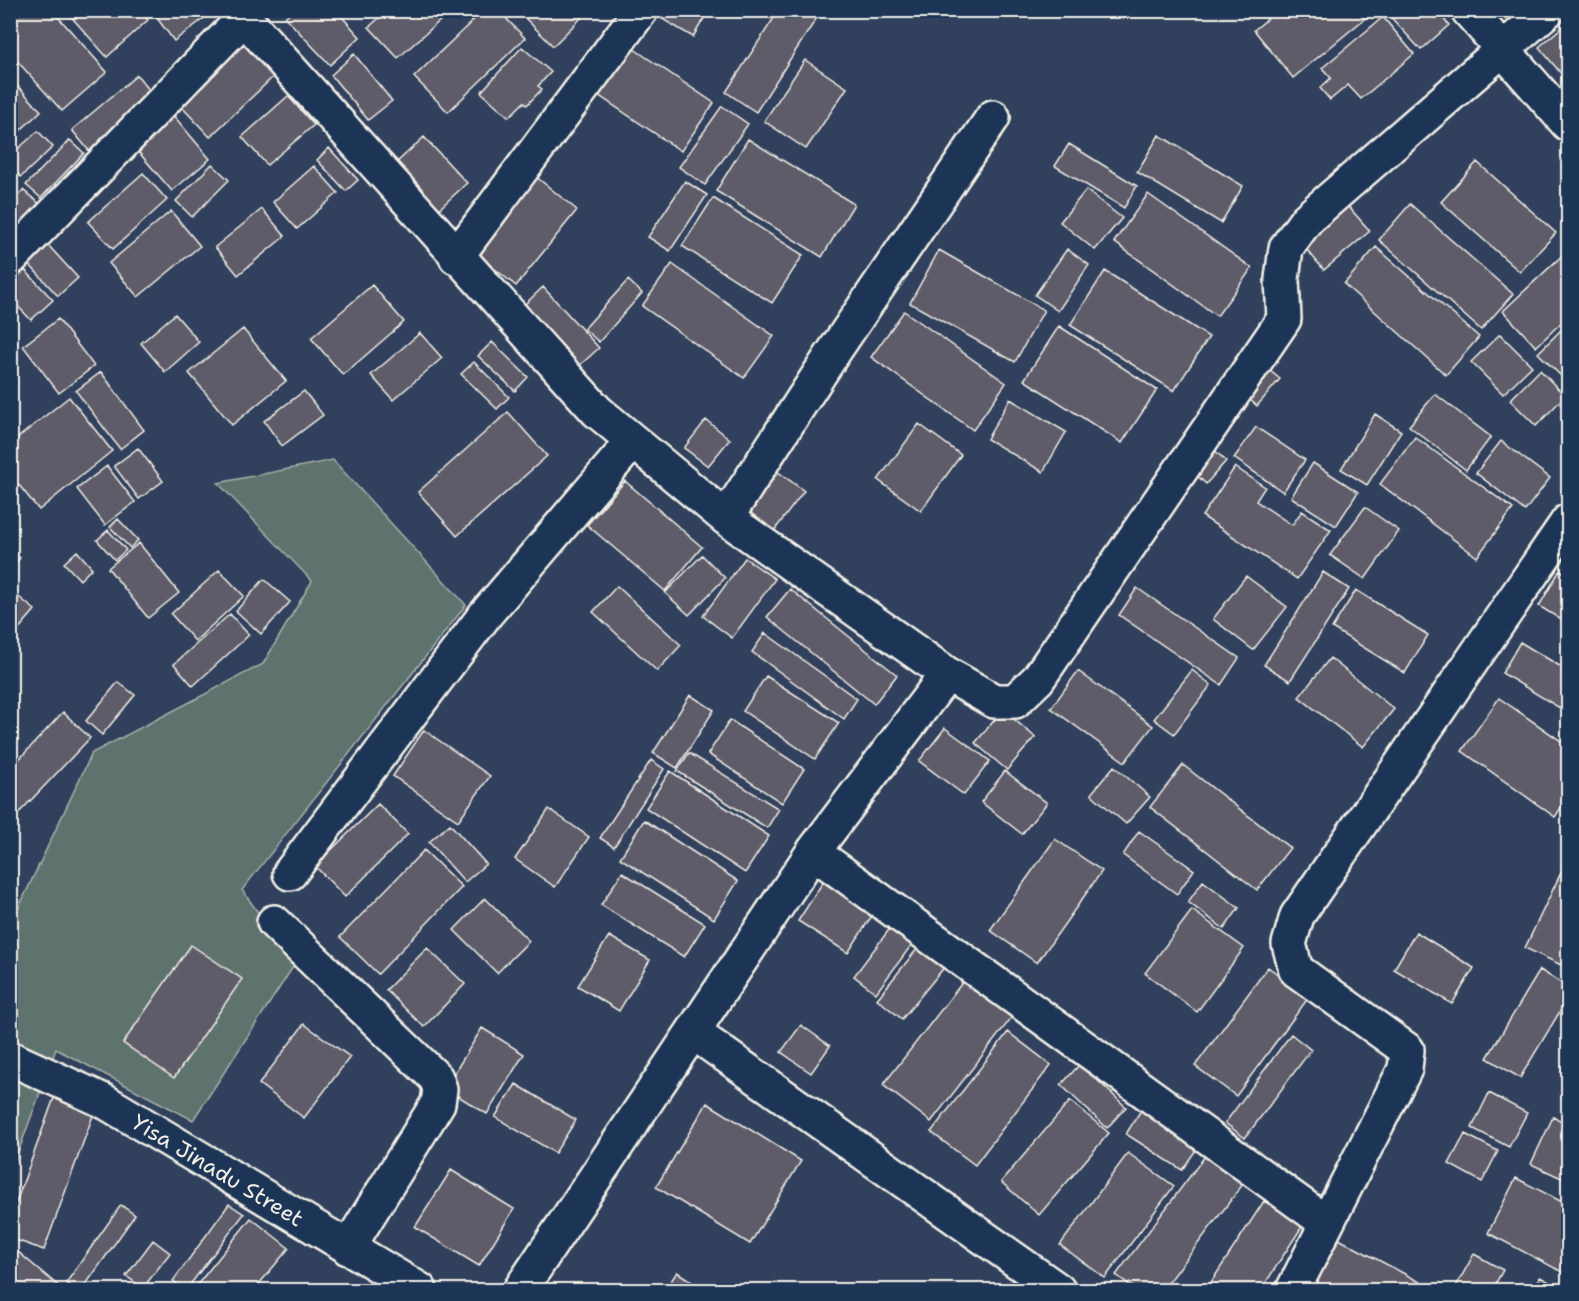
<svg xmlns="http://www.w3.org/2000/svg" width="1579" height="1301" viewBox="0 0 1579 1301" font-family="'Shantell Sans',sans-serif">
<style>
.green{fill:#5f736e;stroke:#aab2ab;stroke-width:1.5}
.building{fill:#5f5c6b;stroke:#f4f1e8;stroke-width:1.5}
.lines{fill:none;stroke-linecap:round;stroke-linejoin:round}
.street-casing{stroke:#f4f1e8;stroke-width:38}
.street{stroke:#1d3557;stroke-width:33}
.labels{text-anchor:middle;stroke-width:5;stroke-linejoin:round;paint-order:stroke}
.street-label{font-size:22px;fill:#f4f1e8;stroke:#1d3557}
</style>
<rect width="100%" height="100%" fill="#31415d"/>
<filter id="ink" filterUnits="userSpaceOnUse"><feTurbulence type="fractalNoise" baseFrequency=".0167" numOctaves="2"/><feDisplacementMap in="SourceGraphic" scale="12" xChannelSelector="R" yChannelSelector="G"/><feConvolveMatrix kernelMatrix="1 2 1 2 8 2 1 2 1" color-interpolation-filters="sRGB"/></filter>
<g filter="url(#ink)">
<!-- green -->
<path class="green" d="M333,460L466,605L242,890L295,964L193,1120L56,1049L11,1172V924L92,753L263,664L312,581L218,483Z"/>
<!-- building -->
<path class="building" d="M10,10H52L107,72L62,111L10,53Z
M65,10H140L148,20L107,57Z
M151,10H215L174,41Z
M293,10H336L360,37L330,65L285,17Z
M388,10H452L398,58L369,27Z
M484,10H498L525,38L448,112L414,77Z
M517,10H577L583,16L553,46Z
M663,10H709L693,37L659,17Z
M779,10H822L756,112L726,92Z
M1278,10H1375L1293,78L1254,30Z
M1435,10L1449,25L1421,50L1385,11Z
M1383,17L1414,54L1361,99L1348,85L1330,100L1320,88L1331,78L1322,68Z
M1568,22V82L1539,47Z
M242,43L274,76L210,137L179,104Z
M522,47L551,72L538,86L542,89L527,105L524,102L509,117L481,92Z
M631,47L714,103L681,151L598,95Z
M354,54L392,101L368,120L331,75Z
M805,60L847,88L806,149L764,121Z
M137,75L155,97L90,152L72,130Z
M10,78L41,111L10,140Z
M288,96L314,125L267,165L242,137Z
M722,106L748,124L705,185L679,167Z
M173,115L210,159L172,191L135,148Z
M38,131L53,147L21,177L10,166V156Z
M1159,135L1243,186L1221,223L1137,172Z
M424,137L467,183L439,209L396,163Z
M748,139L854,204L822,257L716,191Z
M70,140L84,153L41,198L26,185Z
M1069,144L1137,186L1124,208L1055,166Z
M329,148L358,180L346,191L317,160Z
M1477,162L1556,233L1520,272L1441,202Z
M212,164L229,180L192,217L176,201Z
M314,166L338,193L297,229L273,202Z
M143,173L167,200L113,249L88,222Z
M10,175L18,184L10,191Z
M534,175L577,210L516,286L473,251Z
M685,181L707,195L670,251L648,237Z
M23,190L40,204L13,235L10,233V204Z
M1086,190L1122,218L1095,250L1060,222Z
M1148,194L1252,268L1217,316L1114,242Z
M713,198L803,255L772,303L682,246Z
M1410,204L1513,294L1481,330L1379,240Z
M1347,205L1370,231L1324,270L1302,244Z
M262,209L285,236L238,275L215,247Z
M171,211L200,246L138,297L109,263Z
M48,245L78,278L58,296L28,263Z
M1376,247L1479,337L1446,375L1344,284Z
M1067,249L1089,265L1058,311L1035,295Z
M939,250L1044,310L1015,362L910,303Z
M1568,250V316L1536,347L1503,311Z
M672,264L774,336L744,378L642,306Z
M25,270L53,300L31,320L10,298V284Z
M1105,271L1209,337L1174,391L1070,325Z
M628,280L642,293L599,342L584,329Z
M372,285L404,322L343,375L311,338Z
M543,287L599,348L578,367L522,307Z
M904,311L1006,383L973,430L871,357Z
M175,314L199,342L165,372L141,343Z
M58,319L94,366L59,393L23,346Z
M1568,323V383L1538,353Z
M1059,326L1157,390L1122,443L1024,380Z
M243,329L286,381L232,425L189,373Z
M420,333L442,358L393,400L371,375Z
M1500,334L1532,366L1503,394L1471,362Z
M492,342L528,377L515,391L478,356Z
M474,362L509,397L497,409L461,374Z
M1263,365L1280,379L1257,406L1241,392Z
M1540,370L1565,396L1536,426L1510,400Z
M101,372L144,430L120,449L76,391Z
M304,391L323,415L282,446L264,421Z
M1435,394L1491,437L1466,470L1409,426Z
M69,397L112,451L39,510L10,474V444Z
M1010,399L1066,432L1043,472L987,439Z
M508,412L547,456L457,536L418,492Z
M1375,414L1401,431L1367,485L1341,469Z
M706,420L730,439L708,466L684,448Z
M919,424L961,455L921,511L878,480Z
M1256,427L1305,460L1283,492L1234,458Z
M1415,437L1513,509L1477,557L1380,484Z
M1501,441L1550,478L1525,511L1476,473Z
M1210,446L1226,461L1206,484L1189,468Z
M138,448L163,481L139,499L114,466Z
M766,463L804,491L774,531L737,503Z
M1313,463L1358,492L1336,526L1291,497Z
M107,466L135,502L105,525L77,489Z
M1235,467L1265,487L1256,501L1292,525L1302,511L1331,530L1297,579L1202,516Z
M625,481L702,547L665,591L587,525Z
M1365,507L1399,531L1365,579L1330,555Z
M118,519L138,540L130,548L110,527Z
M108,530L126,550L115,560L97,540Z
M139,543L179,593L148,618L108,568Z
M10,550L20,558L10,569Z
M77,551L92,568L80,580L64,563Z
M702,555L725,578L689,615L665,593Z
M745,558L775,579L732,638L703,616Z
M219,570L244,596L195,641L171,614Z
M1560,570L1568,575V624L1539,606Z
M1323,572L1349,589L1290,681L1264,665Z
M1246,576L1287,607L1253,650L1213,619Z
M264,579L290,602L261,634L236,611Z
M617,586L681,645L657,671L593,612Z
M1137,588L1239,658L1221,685L1119,615Z
M790,589L897,675L874,704L767,617Z
M10,590L35,610L10,639Z
M1356,590L1428,635L1405,673L1332,628Z
M230,614L249,635L193,686L174,664Z
M765,633L857,699L844,719L752,652Z
M1520,642L1568,671V713L1502,673Z
M1330,658L1394,709L1363,747L1299,697Z
M1192,670L1211,685L1174,734L1154,719Z
M1078,671L1153,726L1125,762L1051,708Z
M766,676L839,723L815,759L743,711Z
M118,682L135,695L102,735L86,721Z
M690,695L714,710L677,768L653,753Z
M1499,698L1568,746V797L1555,817L1462,751Z
M1003,710L1035,737L1007,770L975,743Z
M63,712L90,738L15,817L10,813V769Z
M730,720L804,769L782,803L708,754Z
M945,728L990,761L964,795L919,761Z
M424,730L490,776L458,821L393,776Z
M689,753L779,809L767,828L677,771Z
M651,760L664,769L614,847L600,838Z
M1183,765L1290,848L1257,890L1150,807Z
M1114,766L1150,797L1126,824L1091,794Z
M670,771L769,836L745,873L646,808Z
M1005,771L1047,803L1022,834L981,802Z
M378,804L408,834L345,897L315,866Z
M549,809L589,837L555,887L515,859Z
M644,820L738,881L714,919L620,858Z
M450,824L486,864L465,882L429,842Z
M1139,831L1194,870L1177,894L1123,855Z
M1055,839L1102,871L1037,963L990,930Z
M424,850L462,887L378,974L340,937Z
M1568,858V950L1561,965L1525,948Z
M622,872L705,924L684,957L601,905Z
M1203,881L1239,908L1224,929L1188,902Z
M823,882L873,914L848,953L798,921Z
M485,898L529,941L497,973L454,930Z
M1192,910L1244,948L1197,1012L1145,973Z
M891,927L913,943L876,993L854,976Z
M1416,932L1474,968L1452,1004L1394,969Z
M609,936L650,960L619,1011L578,986Z
M921,944L946,965L902,1019L877,999Z
M191,945L242,979L174,1078L123,1043Z
M427,948L465,984L424,1027L386,990Z
M1268,967L1309,997L1236,1096L1195,1066Z
M1540,970L1568,987V998L1520,1078L1487,1058Z
M968,975L1016,1012L931,1122L883,1085Z
M304,1024L350,1057L304,1118L259,1084Z
M801,1025L830,1046L811,1073L781,1052Z
M482,1028L524,1054L487,1114L445,1088Z
M1008,1032L1051,1065L975,1165L931,1132Z
M1291,1034L1311,1050L1245,1138L1225,1123Z
M1080,1064L1126,1107L1107,1128L1061,1085Z
M516,1084L576,1120L555,1153L495,1117Z
M1489,1093L1527,1113L1509,1147L1472,1128Z
M55,1095L95,1110L44,1250L10,1238V1219Z
M1070,1101L1109,1133L1039,1215L1001,1182Z
M707,1103L801,1161L750,1244L656,1187Z
M1141,1110L1198,1147L1182,1170L1126,1134Z
M1553,1117L1568,1124V1181L1531,1164Z
M1465,1134L1498,1151L1482,1182L1449,1164Z
M1128,1153L1174,1186L1105,1278L1060,1245Z
M1205,1156L1243,1184L1163,1290H1137L1116,1275Z
M451,1170L514,1209L479,1266L415,1227Z
M1516,1178L1568,1205V1275L1488,1233Z
M1264,1201L1303,1225L1261,1290H1206Z
M229,1204L244,1214L186,1290L173,1281Z
M121,1205L135,1215L82,1290H76L66,1283Z
M251,1218L289,1248L254,1290H193Z
M1335,1237L1435,1290H1332L1311,1279Z
M153,1240L170,1253L143,1288L126,1276Z
M10,1245L63,1290H10Z
M1474,1254L1503,1270L1492,1290H1454Z
M677,1272L705,1290H665Z
M1540,1277L1564,1290H1533Z"/>
<g class="lines">
<defs>
<path id="street" d="M237,10L597,411L726,518L947,674L813,852L520,1290
M1468,10L1568,124
M456,257L641,10
M10,259L243,19
M726,518L833,353L993,117
M947,674L994,701H1015L1038,679L1284,319L1282,279L1286,248L1307,219L1548,10
M813,852L1327,1223
M290,873L485,615L633,441
M274,922L436,1078L440,1089L438,1103L348,1248
M694,1033L1058,1290
M10,1058L104,1101L420,1290
M1293,1290L1405,1069L1407,1050L1296,970L1289,944L1297,916L1568,521"/>
</defs>
<!-- street casing -->
<use href="#street" class="street-casing"/>
<!-- street -->
<use href="#street" class="street"/>
</g>
</g>
<g class="labels">
<!-- street labels -->
<g class="street-label">
<text transform="translate(218 1170) rotate(31)" y="8">Yisa Jinadu Street</text>
</g>
</g>
<!-- margin -->
<rect width="1579" height="1301" fill="none" stroke="#1d3557" stroke-width="36"/>
<rect x="18" y="18" width="1543" height="1265" fill="none" stroke="#f4f1e8" stroke-width="2" filter="url(#ink)"/>
</svg>
